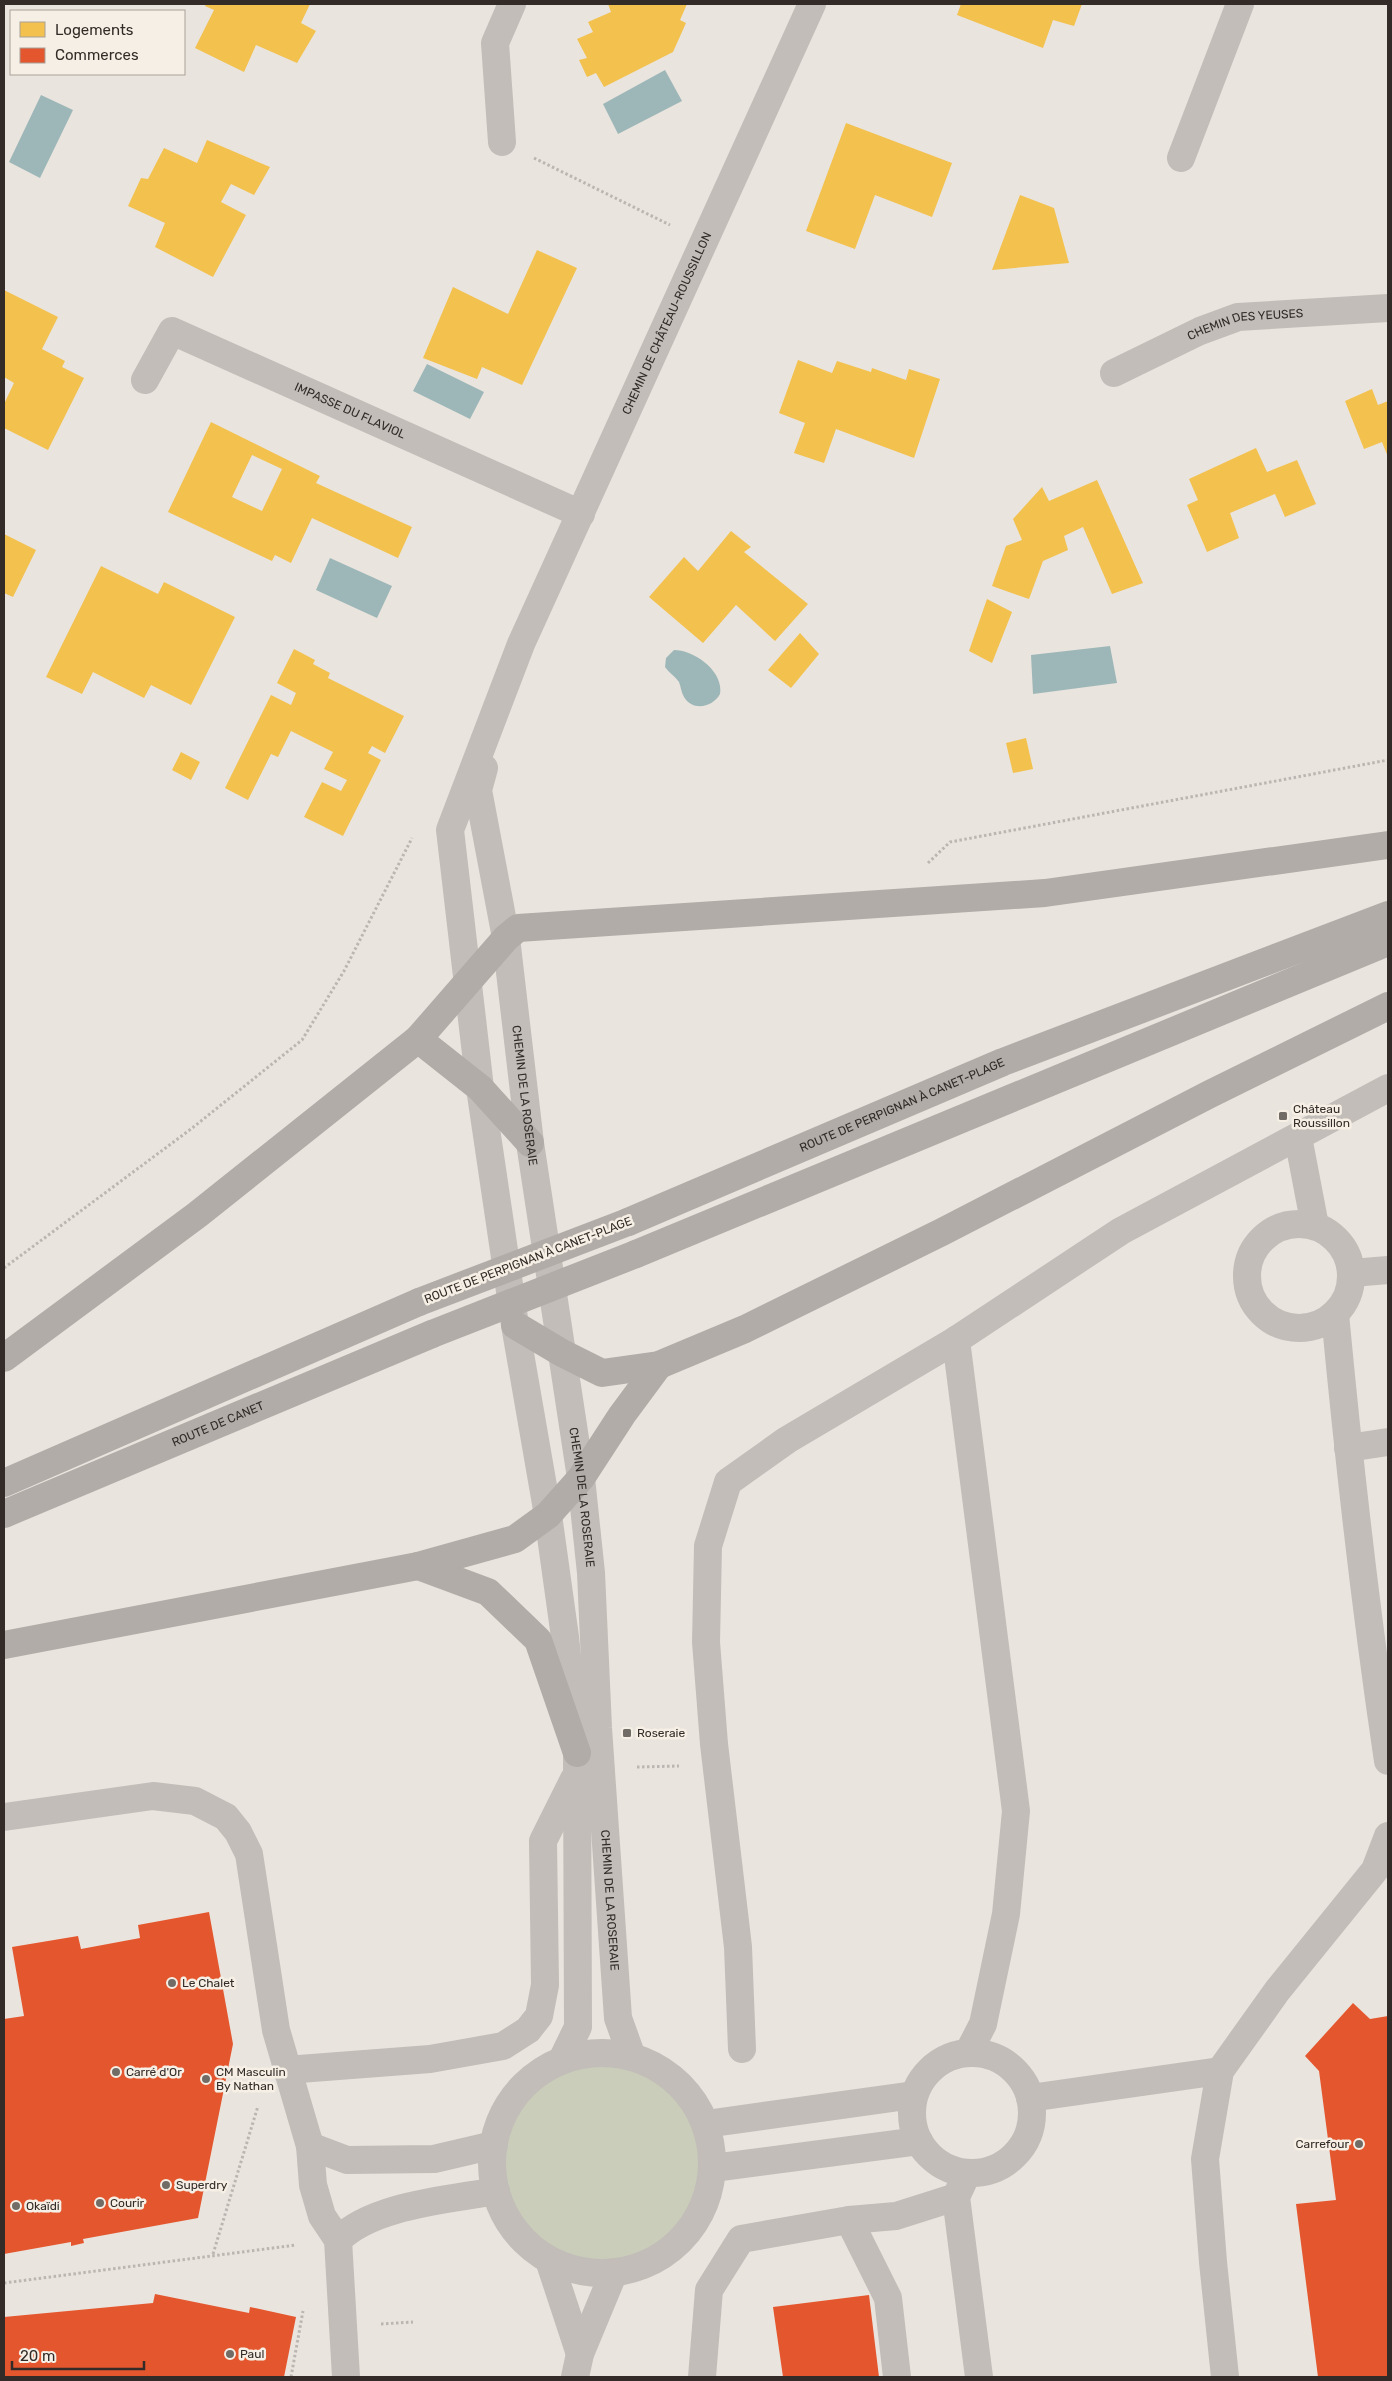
<svg xmlns="http://www.w3.org/2000/svg" width="1392" height="2381" viewBox="0 0 1392 2381" font-family="Rubik,sans-serif">
<style>
.green{fill:#cacdba}
.water{fill:#9db7b8}
.homes{fill:#f2c14e;fill-rule:evenodd}
.shops{fill:#e4572e}
.lines{fill:none;stroke-linecap:round;stroke-linejoin:round}
.path{stroke:#bbb6b1;stroke-width:3;stroke-dasharray:2.5 2.5;stroke-linecap:butt}
.minor{stroke:#c2bdb8;stroke-width:28}
.major{stroke:#b1aca7;stroke-width:28}
.major-bridge{stroke:#b1aca7;stroke-width:28}
.poi-dot{fill:#726c67;stroke:#f6efe5;stroke-width:2}
.labels{text-anchor:middle;stroke-width:5;stroke-linejoin:round;paint-order:stroke}
.street-label{font-size:12px;fill:#322b27;stroke:#f6efe5}
.poi-label{font-size:12px;fill:#322b27;stroke:#f6efe5;text-anchor:start}
</style>
<rect width="100%" height="100%" fill="#eae4de"/>
<!-- green -->
<path class="green" d="M493 2162a109 109 0 1 1 218 0a109 109 0 1 1-218 0Z"/>
<!-- water -->
<path class="water" d="M665,70L682,101L618,134L603,104Z
M41,95L73,110L40,178L9,162Z
M427,364L484,392L470,419L413,391Z
M330,558L392,586L377,618L316,590Z
M1110,646L1117,683L1033,694L1031,655Z
M674,650C694,650 724,671 720,694C713,707 693,712 684,697C681,692 681,687 679,682C675,676 669,673 665,667L666,658Z"/>
<!-- homes -->
<path class="homes" d="M206,4H310L301,23L316,31L297,63L256,45L244,72L195,48L214,10L205,6Z
M608,4H687L680,20L686,23L673,52L604,87L596,73L587,77L579,60L587,58L577,39L593,32L588,22L611,12Z
M961,4H1082L1074,26L1053,20L1043,48L957,15Z
M846,123L952,163L932,217L875,195L855,249L806,231Z
M207,140L270,167L254,195L231,184L221,202L246,215L213,277L155,247L165,223L128,206L141,178L148,179L164,148L197,163Z
M1020,195L1054,208L1069,263L992,270Z
M537,250L577,268L522,385L482,367L477,379L423,358L453,287L508,314Z
M4,290L58,317L42,349L65,361L62,367L84,378L48,450L4,428V404L14,383L4,377Z
M798,360L832,373L837,361L871,372L872,368L906,380L909,369L940,379L914,458L836,429L824,463L794,453L805,423L779,413Z
M1372,389L1378,405L1388,401V457L1382,442L1364,449L1345,401Z
M211,422L320,476L316,483L412,527L398,558L312,518L291,563L275,555L272,561L168,512ZM252,455L282,469L262,511L232,497Z
M1256,448L1267,472L1297,460L1316,504L1285,517L1275,494L1230,513L1239,538L1207,552L1187,505L1198,500L1189,479Z
M1097,480L1143,583L1112,594L1083,527L1064,536L1068,550L1043,561L1029,599L992,586L1006,546L1022,540L1013,519L1042,487L1049,501Z
M731,531L751,547L744,552L808,604L775,641L736,605L703,643L649,597L684,557L698,571Z
M4,534L36,550L13,597L4,593Z
M101,566L158,594L164,582L235,617L191,705L151,685L144,698L93,672L82,694L46,677Z
M987,599L1012,612L992,663L969,651Z
M800,633L819,654L791,688L768,670Z
M294,649L315,660L313,664L330,673L328,678L404,716L385,753L372,746L368,753L381,760L343,836L304,817L322,782L341,791L347,780L324,769L333,752L291,731L278,757L271,754L248,800L225,788L271,695L291,705L296,693L277,683Z
M1026,738L1033,769L1013,773L1006,743Z
M181,752L200,762L191,780L172,770Z"/>
<!-- shops -->
<path class="shops" d="M209,1912L233,2044L198,2218L83,2239L84,2243L71,2246V2242L4,2254V2019L24,2016L12,1947L78,1936L81,1949L140,1938L138,1925Z
M1353,2003L1370,2019L1388,2016V2377H1318L1296,2204L1336,2200L1319,2071L1305,2056Z
M155,2294L249,2313L250,2307L296,2317L284,2377H4V2317L153,2303Z
M869,2295L879,2377H783L773,2307Z"/>
<g class="lines">
<!-- path -->
<path class="path" d="M534,158L670,225
M928,863L950,842L1388,760
M4,1268L191,1129L302,1040L344,971L412,838
M637,1767L679,1766
M213,2254L258,2106
M4,2283L296,2245
M381,2324L413,2322
M291,2377L303,2311"/>
<!-- minor -->
<g class="minor">
<path d="M502,142L495,43L512,4"/>
<path d="M1181,158L1240,4"/>
<path id="s1" d="M1114,373L1200,331L1238,317L1388,308"/>
<path id="s2" d="M145,380L172,331L581,514"/>
<path id="s3" d="M484,768L478,790L506,938L530,1143L581,1478L591,1573L598,1728L618,2018L632,2057"/>
<path d="M1298,1137L1315,1226"/>
<circle cx="1299" cy="1276" r="52"/>
<path d="M1352,1273L1388,1270"/>
<path d="M1335,1314C1349,1463 1366,1613 1388,1761"/>
<path d="M956,1340L1016,1811L1006,1914L983,2024L968,2053"/>
<path d="M1348,1448L1388,1442"/>
<path d="M4,1817L153,1796L195,1801L226,1817L238,1832L249,1854L276,2030L310,2146L313,2185L322,2216L338,2240L346,2377"/>
<path d="M742,2049L738,1947L714,1744L706,1642L708,1546L728,1482L787,1440L956,1340L1121,1231L1388,1088"/>
<circle cx="972" cy="2113" r="60"/>
<circle cx="602" cy="2163" r="110"/>
<path id="s4" d="M562,2060L578,2027L577,1753L565,1637L548,1515L515,1325L480,1088L450,830L521,644L812,4"/>
<path d="M286,2070L430,2059L503,2046L528,2030L539,2016L545,1985L543,1841L574,1779"/>
<path d="M1030,2098L1220,2071"/>
<path d="M706,2124L914,2095"/>
<path d="M310,2146L347,2160L434,2159L494,2145"/>
<path d="M713,2168L919,2141"/>
<path d="M963,2182L956,2197L979,2377"/>
<path d="M849,2220L888,2298L897,2377"/>
<path d="M338,2240C373,2205 447,2200 496,2191"/>
<path d="M549,2260L580,2354"/>
<path d="M575,2377L580,2354L614,2272"/>
<path d="M702,2377L709,2290L741,2239L849,2220L896,2216L956,2197"/>
<path d="M1225,2377L1213,2262L1205,2159L1220,2071L1277,1991L1375,1870L1388,1836"/>
</g>
<!-- major -->
<g class="major">
<path d="M418,1039L480,1088L530,1143"/>
<path id="s5" d="M628,1222L1003,1062L1388,915"/>
<path d="M636,1254L1388,942"/>
<path d="M515,1325L562,1353L602,1373L659,1365L745,1329L942,1232L1210,1094L1388,1006"/>
<path d="M4,1358L197,1215L418,1039L506,938L518,928L1045,893L1388,845"/>
<path d="M4,1483L419,1302"/>
<path id="s6" d="M4,1514L432,1334"/>
<path d="M418,1566L488,1592L538,1640L577,1753"/>
<path d="M4,1645L418,1566L515,1539L548,1515L581,1478L622,1415L659,1365"/>
</g>
<!-- major-bridge -->
<path class="major-bridge" d="M419,1302L628,1222
M432,1334L636,1254"/>
</g>
<!-- markers -->
<g class="poi-dot">
<rect x="1278" y="1111" width="10" height="10" rx="2.5"/>
<rect x="622" y="1728" width="10" height="10" rx="2.5"/>
<circle cx="172" cy="1983" r="5"/>
<circle cx="116" cy="2072" r="5"/>
<circle cx="206" cy="2079" r="5"/>
<circle cx="1359" cy="2144" r="5"/>
<circle cx="166" cy="2185" r="5"/>
<circle cx="100" cy="2203" r="5"/>
<circle cx="16" cy="2206" r="5"/>
<circle cx="230" cy="2354" r="5"/>
</g>
<g class="labels">
<!-- street labels -->
<g class="street-label">
<text dy="4" stroke="none"><textPath href="#s4" startOffset="1794">CHEMIN DE CHÂTEAU-ROUSSILLON</textPath></text>
<text dy="4" stroke="none"><textPath href="#s1" startOffset="142">CHEMIN DES YEUSES</textPath></text>
<text dy="4" stroke="none"><textPath href="#s2" startOffset="251">IMPASSE DU FLAVIOL</textPath></text>
<text dy="4" stroke="none"><textPath href="#s3" startOffset="332">CHEMIN DE LA ROSERAIE</textPath></text>
<text dy="4" stroke="none"><textPath href="#s5" startOffset="298">ROUTE DE PERPIGNAN À CANET-PLAGE</textPath></text>
<text transform="translate(528 1260) rotate(-21)" y="4">ROUTE DE PERPIGNAN À CANET-PLAGE</text>
<text dy="4" stroke="none"><textPath href="#s6" startOffset="232">ROUTE DE CANET</textPath></text>
<text dy="4" stroke="none"><textPath href="#s3" startOffset="738">CHEMIN DE LA ROSERAIE</textPath></text>
<text dy="4" stroke="none"><textPath href="#s3" startOffset="1142">CHEMIN DE LA ROSERAIE</textPath></text>
</g>
<!-- poi labels -->
<g class="poi-label">
<text x="1293" y="1113">Château<tspan x="1293" dy="14">Roussillon</tspan></text>
<text x="637" y="1737">Roseraie</text>
<text x="182" y="1987">Le Chalet</text>
<text x="126" y="2076">Carré d'Or</text>
<text x="216" y="2076">CM Masculin<tspan x="216" dy="14">By Nathan</tspan></text>
<text x="1349" y="2148" text-anchor="end">Carrefour</text>
<text x="176" y="2189">Superdry</text>
<text x="110" y="2207">Courir</text>
<text x="26" y="2210">Okaïdi</text>
<text x="240" y="2358">Paul</text>
</g>
</g>
<!-- border -->
<rect width="1392" height="2381" fill="none" stroke="#322b27" stroke-width="10"/>
<!-- legend -->
<rect x="10" y="10" width="175" height="65" fill="#f6efe5" stroke="#a8a199"/>
<rect x="20" y="22" width="25" height="15" fill="#f2c14e" stroke="#a8a199"/>
<text x="55" y="35" font-size="15" fill="#322b27">Logements</text>
<rect x="20" y="48" width="25" height="15" fill="#e4572e" stroke="#a8a199"/>
<text x="55" y="60" font-size="15" fill="#322b27">Commerces</text>
<!-- scale -->
<path d="M12 2361v8h132v-8" fill="none" stroke="#322b27" stroke-width="2.5"/>
<text x="20" y="2361" font-size="15" fill="#322b27" stroke="#f6efe5" stroke-width="4" paint-order="stroke">20 m</text>
</svg>
